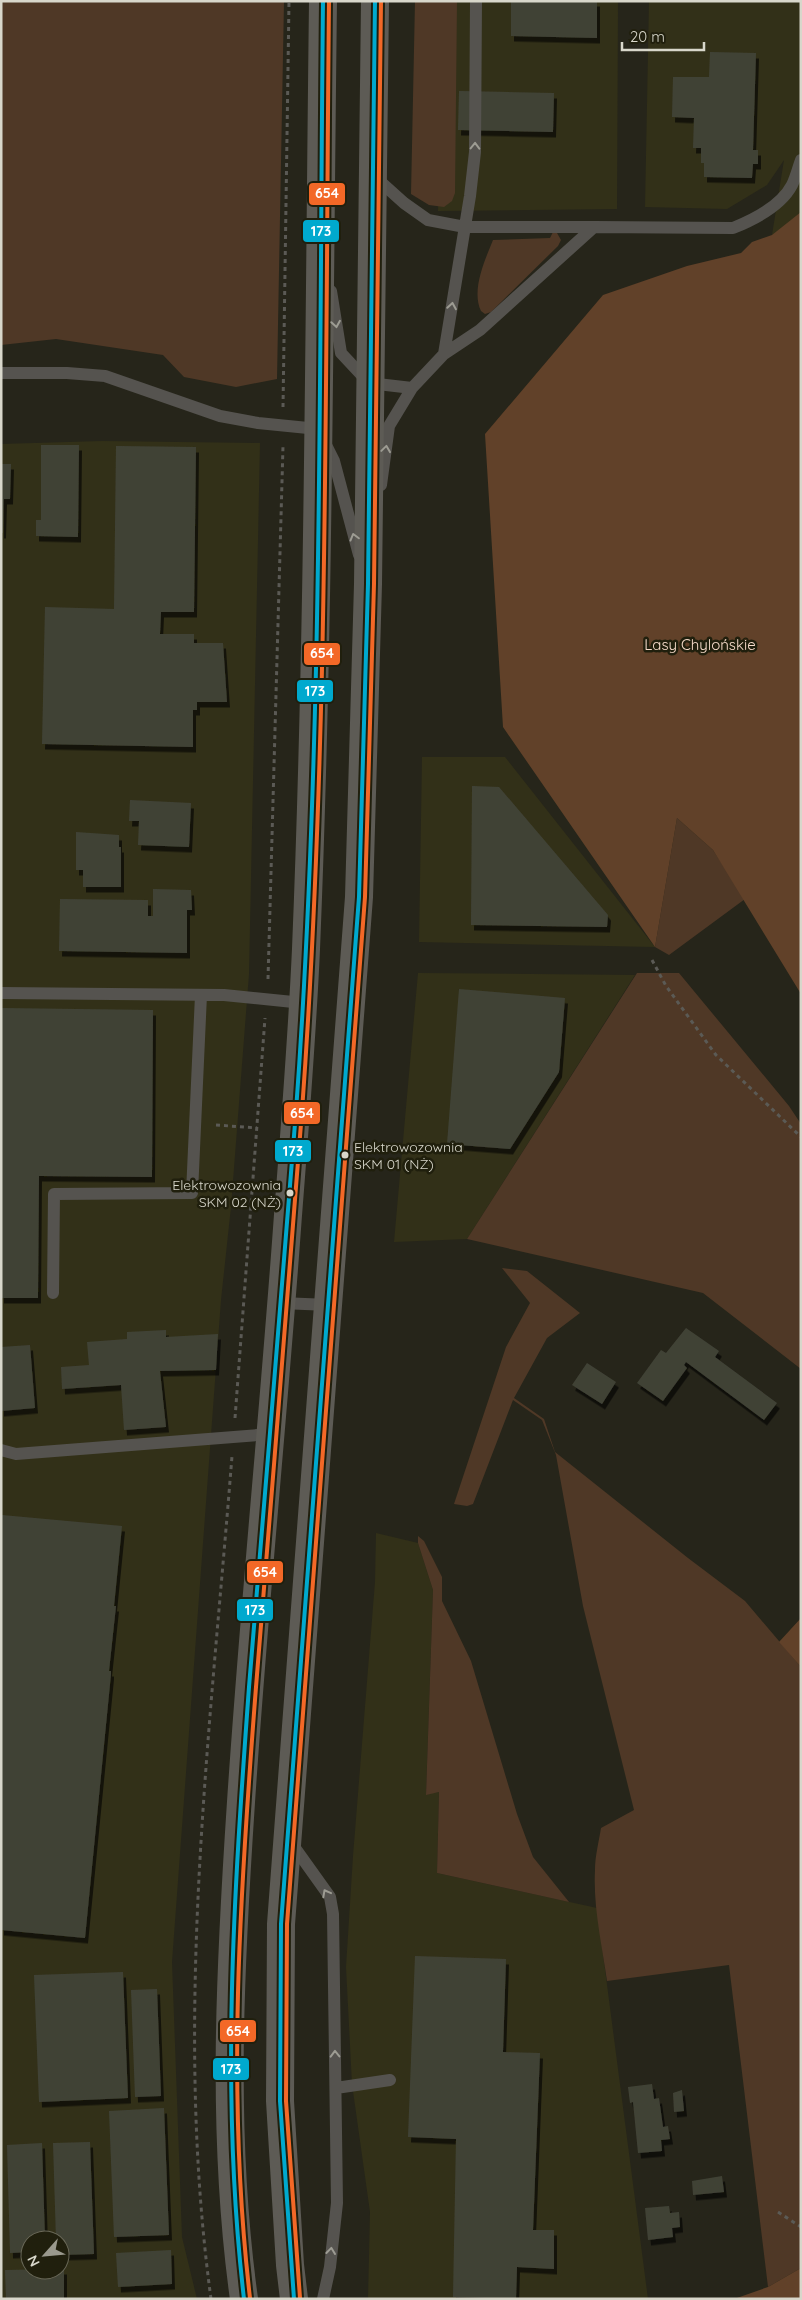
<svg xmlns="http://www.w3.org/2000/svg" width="802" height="2300" viewBox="0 0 802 2300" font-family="Quicksand,sans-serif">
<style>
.built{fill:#323018;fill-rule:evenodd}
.green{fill:#4f3826}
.forest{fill:#614129}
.building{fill:#404236;filter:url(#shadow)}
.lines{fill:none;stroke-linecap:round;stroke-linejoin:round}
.path{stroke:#5b5a55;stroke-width:3;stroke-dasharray:4 4;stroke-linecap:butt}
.service{stroke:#55534f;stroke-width:12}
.primary{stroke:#5d5b55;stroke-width:28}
.bus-1-casing{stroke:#201f0d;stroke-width:8}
.bus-2-casing{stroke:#201f0d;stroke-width:8}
.bus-1{stroke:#00a9ce;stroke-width:4}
.bus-2{stroke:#f36827;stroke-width:4}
.oneway{stroke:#9d9c93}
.bus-dot{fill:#d8d7cb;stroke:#201f0d;stroke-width:2}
.labels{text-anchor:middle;stroke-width:5;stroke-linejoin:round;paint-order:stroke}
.bus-label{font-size:14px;fill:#d8d7cb;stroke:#201f0d;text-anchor:start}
.park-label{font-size:15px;fill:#f8ddcc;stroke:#201f0d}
.line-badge{stroke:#201f0d;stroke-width:2}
.badge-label{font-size:14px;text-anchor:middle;font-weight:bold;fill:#fff}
</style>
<defs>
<filter id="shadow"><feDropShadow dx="3" dy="5.5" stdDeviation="0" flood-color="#0009"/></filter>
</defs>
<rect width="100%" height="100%" fill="#26251a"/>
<!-- built -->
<path class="built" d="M442,1H618L617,209L438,211Z
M649,1H801V247L772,235L784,160L767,185L727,209L645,207Z
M102,441L260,443L249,974L231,1207L221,1300L172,1962L182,2237L197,2299H1V444ZM30,2240H60V2270H30Z
M422,757H505L655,947L419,942Z
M418,973L635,975L467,1239L394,1242Z
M376,1533L418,1543L433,1590L426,1794L439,1792L437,1873L597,1908L648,2299H368L370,2212L352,2084L346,1967L353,1856L375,1582Z"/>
<!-- green -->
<path class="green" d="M1,1H284L277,379L236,387L184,377L163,355L56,339L1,345Z
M415,1H457L455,193L452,201L444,207L429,205L411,194Z
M553,232L557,233L561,240L558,246L491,312L485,314L481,311C471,290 485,260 493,240L550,238Z
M677,818L713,850L745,899L669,955L655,947Z
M637,973H679L789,1106L801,1124V1369L703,1293L467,1239Z
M502,1268L527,1271L580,1313L547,1338L514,1398L544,1419L555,1452L688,1558L745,1601L801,1667V2268L768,2287L729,1965L607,1981C602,1945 593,1907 595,1870C595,1856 599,1841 601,1828L634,1810L583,1606L556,1455L542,1420L513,1400L473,1504L467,1506L454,1504L506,1347L530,1303Z
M418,1536L424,1541L442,1577V1601L471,1661L517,1814L533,1857L569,1902L437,1873L439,1792L426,1795L433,1590L418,1543Z"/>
<!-- forest -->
<path class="forest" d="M801,212V994L713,850L677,818L655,947L503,727L485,434L603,295L687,266L741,253L752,242L772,235Z
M801,1618V1667L779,1642Z
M801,2268V2299H734L768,2287Z"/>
<!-- building -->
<path class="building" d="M511,1H597V38L511,36Z
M710,52L756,53L753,150H758V164H753L752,178L704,177V163H701V148H693L694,118L672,117L673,77H709Z
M459,91L554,93L553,132L458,130Z
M41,445H79L78,537L36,536V520H41Z
M116,446L196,447L194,612H161L160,634H194V643H223L227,702H197V710H193V747L42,744L45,607L114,609Z
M1,464H11L10,499H4L3,533H1Z
M472,786L499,787L608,915L607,927L471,925Z
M130,800L191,803L189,847L138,845L139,821H129Z
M76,832L119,835V847H121V887H83V870H76Z
M153,889L191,890L192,910H187V953L59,951L60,899L148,900V916H153Z
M459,989L565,998L559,1072L510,1149L447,1144Z
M1,1008L153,1010L152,1177L39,1176L38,1298H1Z
M686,1328L719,1351L715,1357L777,1403L764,1420L686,1362L684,1365L687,1368L663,1401L637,1383L661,1350L666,1353Z
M166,1330V1337L218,1334L216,1370L160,1371L166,1427L124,1430L121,1385L62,1389L61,1367L89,1365L87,1342L127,1339V1332Z
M30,1345L35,1408L1,1411V1347Z
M587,1363L616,1382L602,1404L572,1385Z
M2,1515L122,1526L114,1606H116L109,1671H111V1674L85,1938L1,1930Z
M415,1956L506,1959L503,2052L540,2053L533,2230H554V2269L517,2267L516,2299L453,2297L456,2139L408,2137Z
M123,1972L128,2098L39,2102L34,1975Z
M157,1989L161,2096L135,2097L131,1990Z
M652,2084L654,2099L659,2098L663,2127L668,2126L670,2139L661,2140L662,2151L638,2153L633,2102L630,2103L628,2087Z
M682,2090L684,2111L674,2112L673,2093Z
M164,2108L169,2235L114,2237L109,2111Z
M90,2142L94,2254L60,2255V2240H56L53,2143Z
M42,2143L45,2240H30V2252L10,2253L7,2145Z
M722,2176L724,2192L693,2195L692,2181Z
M669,2206L670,2213L679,2212L680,2227L672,2228L673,2237L648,2240L645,2208Z
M171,2250L172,2284L118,2287L116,2253Z
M60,2269H64V2299H6L5,2270Z"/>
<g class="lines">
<!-- path -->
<path class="path" d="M283,407L289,1
M652,960L666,986L716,1055L801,1137
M268,979L283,446
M216,1125L257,1128
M235,1418L265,1018
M778,2212L801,2227
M211,2299C173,2019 210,1736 232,1456"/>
<!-- service -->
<path class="service" d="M374,176L404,203L428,220L465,227H594
M331,291L341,353L369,383L412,388
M444,354L470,196L475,152L476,1
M1,373H67L105,376L220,416L258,423L318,429L334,461L359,555
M381,485L389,426L412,388L444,354L480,330L594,227L733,228C753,220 781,206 792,185C796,177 798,168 801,160
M1,993L224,995L303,1003
M53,1293L54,1194L192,1193L201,995
M281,1303L329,1305
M1,1450L16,1454L271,1434
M290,1841L330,1897L333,1914L337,2203L330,2267L323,2299
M336,2088L390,2080"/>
<!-- primary -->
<path class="primary" d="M244,2299C221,2134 230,1967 241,1802C254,1606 274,1411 288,1215C295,1126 302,1038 306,949C319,634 319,317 323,1
M294,2299L290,2265L280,2101L281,1924L359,897L368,584L375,1"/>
<defs>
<path id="bus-1" d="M244,2299C220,2094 234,1892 249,1687C264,1495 282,1303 296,1111C323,742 319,371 323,1
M294,2299L280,2101L281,1924L359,897L368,584L375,1"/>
<path id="bus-2" d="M250,2298C226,2094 240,1892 256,1687C271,1495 288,1303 302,1111C329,742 325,371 329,1
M300,2298L286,2101L287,1924L365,897L374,584L381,1"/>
</defs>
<!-- bus-1 casing -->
<use href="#bus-1" class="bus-1-casing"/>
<!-- bus-2 casing -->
<use href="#bus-2" class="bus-2-casing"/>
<!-- bus-1 -->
<use href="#bus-1" class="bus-1"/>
<!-- bus-2 -->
<use href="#bus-2" class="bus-2"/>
</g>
<!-- one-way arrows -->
<defs><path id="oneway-chevron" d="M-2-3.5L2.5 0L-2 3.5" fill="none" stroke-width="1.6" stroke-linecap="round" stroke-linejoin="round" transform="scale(1.25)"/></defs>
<g class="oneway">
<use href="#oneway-chevron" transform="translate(475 146) rotate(-89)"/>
<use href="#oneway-chevron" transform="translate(452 306) rotate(-81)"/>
<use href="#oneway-chevron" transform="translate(336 324) rotate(81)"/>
<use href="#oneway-chevron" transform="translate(386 449) rotate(-82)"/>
<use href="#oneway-chevron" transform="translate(354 537) rotate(-105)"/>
<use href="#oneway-chevron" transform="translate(326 1893) rotate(-118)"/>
<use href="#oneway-chevron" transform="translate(335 2054) rotate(-91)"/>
<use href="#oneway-chevron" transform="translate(331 2251) rotate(-83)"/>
</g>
<!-- markers -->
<g class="bus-dot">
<circle cx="345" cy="1155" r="4.5"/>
<circle cx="290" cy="1193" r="4.5"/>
</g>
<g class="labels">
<!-- bus labels -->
<g class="bus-label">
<text x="354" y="1152">Elektrowozownia<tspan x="354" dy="17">SKM 01 (NŻ)</tspan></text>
<text x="281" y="1190" text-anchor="end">Elektrowozownia<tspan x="281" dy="17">SKM 02 (NŻ)</tspan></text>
</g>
<!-- park labels -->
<g class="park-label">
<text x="700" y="650">Lasy Chylońskie</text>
</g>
</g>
<g class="line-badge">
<rect x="308" y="182" width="38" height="24" rx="5" fill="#f36827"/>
<rect x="302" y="219" width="38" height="24" rx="5" fill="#00a9ce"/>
<rect x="303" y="642" width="38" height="24" rx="5" fill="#f36827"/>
<rect x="296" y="679" width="38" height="24" rx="5" fill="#00a9ce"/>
<rect x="283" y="1101" width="38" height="24" rx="5" fill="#f36827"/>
<rect x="274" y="1139" width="38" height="24" rx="5" fill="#00a9ce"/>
<rect x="246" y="1560" width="38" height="24" rx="5" fill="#f36827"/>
<rect x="236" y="1598" width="38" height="24" rx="5" fill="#00a9ce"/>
<rect x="219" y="2019" width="38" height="24" rx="5" fill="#f36827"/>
<rect x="212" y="2057" width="38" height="24" rx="5" fill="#00a9ce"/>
</g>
<g class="badge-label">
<text x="327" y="198">654</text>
<text x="321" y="236">173</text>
<text x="322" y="658">654</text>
<text x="315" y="696">173</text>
<text x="302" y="1118">654</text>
<text x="293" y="1156">173</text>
<text x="265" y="1577">654</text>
<text x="255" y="1615">173</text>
<text x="238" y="2036">654</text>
<text x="231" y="2074">173</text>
</g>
<!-- border -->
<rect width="802" height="2300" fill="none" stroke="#d8d7cb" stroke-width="5"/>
<!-- north arrow -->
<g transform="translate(45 2255) rotate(243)"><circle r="24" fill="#201f0d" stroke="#6a6959"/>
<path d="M0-4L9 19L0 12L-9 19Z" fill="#9a998d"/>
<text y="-8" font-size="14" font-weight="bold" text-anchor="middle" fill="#d8d7cb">N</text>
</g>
<!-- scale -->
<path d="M622 42v8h82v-8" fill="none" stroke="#d8d7cb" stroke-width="2.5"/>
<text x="630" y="42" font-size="15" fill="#d8d7cb" stroke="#201f0d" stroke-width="4" paint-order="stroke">20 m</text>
</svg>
